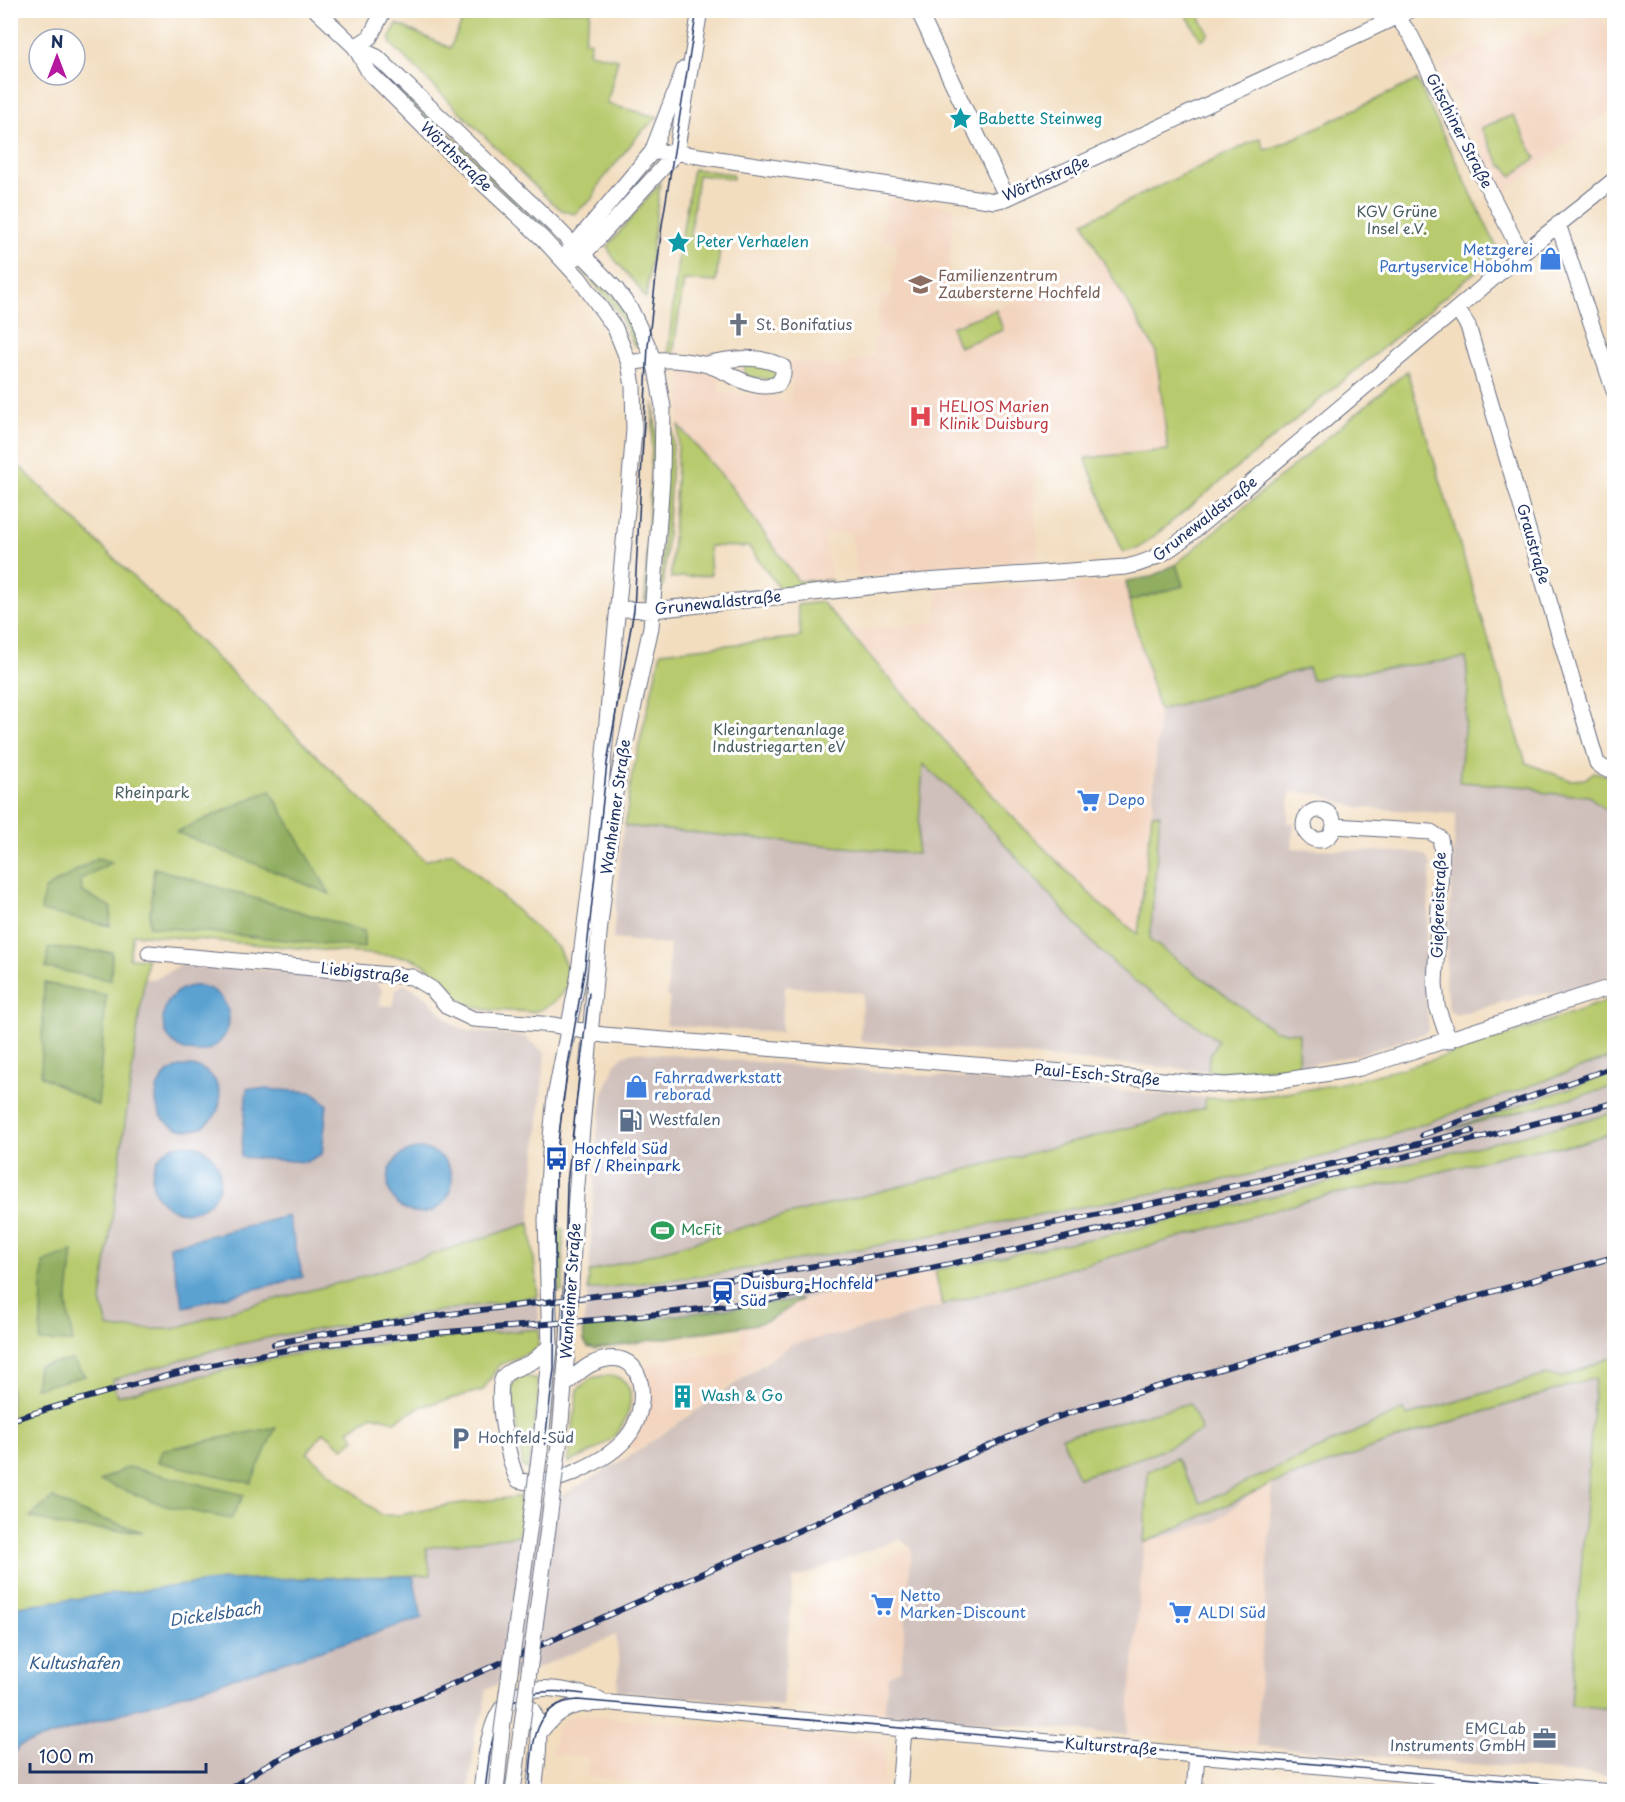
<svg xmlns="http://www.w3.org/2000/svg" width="1625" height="1802" viewBox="0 0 1625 1802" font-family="'Playpen Sans',sans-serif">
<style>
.built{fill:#f3d4bf}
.industrial{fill:#cfc0bb}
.green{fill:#b7ca6d;stroke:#697c66;stroke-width:1.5}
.forest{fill:#91ae60;stroke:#566e5f;stroke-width:1.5}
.water{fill:#5ba2d1;stroke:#3b6898;stroke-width:1.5}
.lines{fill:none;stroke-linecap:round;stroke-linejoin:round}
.minor-casing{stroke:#666c80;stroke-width:17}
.minor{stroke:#fff;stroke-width:15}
.tram{stroke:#1b2f5e;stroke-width:1.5}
.rail-casing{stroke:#1b2f5e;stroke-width:6}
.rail{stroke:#fff;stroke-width:4;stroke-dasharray:11;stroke-linecap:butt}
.minor-bridge-casing{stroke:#666c80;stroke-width:17;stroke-linecap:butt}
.minor-bridge{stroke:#fff;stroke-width:15}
.labels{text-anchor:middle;stroke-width:6;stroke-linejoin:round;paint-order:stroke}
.culture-label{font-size:15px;fill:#0d838f;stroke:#fff;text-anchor:start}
.street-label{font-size:15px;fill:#1b2f5e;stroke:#fff}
.park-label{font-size:15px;fill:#4a5e62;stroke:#fff}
.shop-label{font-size:15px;fill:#366cbe;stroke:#fff;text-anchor:start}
.education-label{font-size:15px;fill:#785e54;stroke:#fff;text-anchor:start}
.worship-label{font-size:15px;fill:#5b616d;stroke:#fff;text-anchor:start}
.health-label{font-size:15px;fill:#be3a42;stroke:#fff;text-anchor:start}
.service-label{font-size:15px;fill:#4e5e75;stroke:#fff;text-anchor:start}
.transit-label{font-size:15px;fill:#164399;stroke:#fff;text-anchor:start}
.leisure-label{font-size:15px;fill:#27864d;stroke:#fff;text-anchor:start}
.water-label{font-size:16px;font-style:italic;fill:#355d8c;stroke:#fff}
</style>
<rect width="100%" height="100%" fill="#fff"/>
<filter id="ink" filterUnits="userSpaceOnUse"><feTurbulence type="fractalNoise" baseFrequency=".0167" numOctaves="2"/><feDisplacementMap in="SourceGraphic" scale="12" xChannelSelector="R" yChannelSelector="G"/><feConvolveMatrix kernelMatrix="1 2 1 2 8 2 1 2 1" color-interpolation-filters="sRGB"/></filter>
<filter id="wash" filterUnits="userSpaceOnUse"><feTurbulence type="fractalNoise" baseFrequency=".008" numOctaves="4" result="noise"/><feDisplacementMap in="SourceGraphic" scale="24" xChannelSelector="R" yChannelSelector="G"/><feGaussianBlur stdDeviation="1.35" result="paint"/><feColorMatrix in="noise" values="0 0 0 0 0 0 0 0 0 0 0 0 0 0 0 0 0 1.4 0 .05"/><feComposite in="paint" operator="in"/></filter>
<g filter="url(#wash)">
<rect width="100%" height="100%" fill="#f2ddbf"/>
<!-- built -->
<path class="built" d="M1592,13L1614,33V108L1503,193L1439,65L1484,45L1490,56L1502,50L1501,46L1532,31L1536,39Z
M887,198L954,208L946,301L992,305V312L1103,255L1156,351L1168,451L1033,462L1038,559L858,577L851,533L823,534L832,578L798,581L730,485L679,426L682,371L720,374L719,392L777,396V398L790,402L792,382L787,380L791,362L845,366L874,355L880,296H891L897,244L881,240Z
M1126,581L1132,614L1159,710L1139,935L1102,906L976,777L848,632L935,622L938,591Z
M935,1270L942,1305L849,1332L792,1344L756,1366L635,1452L630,1446L647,1413L645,1365L742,1350L740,1328L774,1318L802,1299Z
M1272,1484L1256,1746L1127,1735L1144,1543Z
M912,1547L901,1670L888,1676L884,1714L802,1707L795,1698L802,1612L817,1587L864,1570Z
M576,1715L886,1742L883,1791H670V1784L587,1777L589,1757L552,1754L556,1731L565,1719Z"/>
<!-- industrial -->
<path class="industrial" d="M1467,658L1468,689L1531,787L1545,793L1589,796L1614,817V974L1564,991L1526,996L1456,1015L1449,1011L1445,985L1456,814L1353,807L1321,794L1290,792L1288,823H1294L1292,848L1420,853L1426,856L1431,866L1424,983L1429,1029L1425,1033L1361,1054L1298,1067L1299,1034L1276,1031L1149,940L1160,815L1152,814L1159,710L1308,668L1312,680L1328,676Z
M922,764L972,808L1100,951L1128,976L1218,1041L1209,1057L1208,1071L860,1041L863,993L831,990L785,986L781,1033L666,1025L670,997L667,996L670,945L613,939L623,826L917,854Z
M185,963L373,979L382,990L380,1005L393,1006L395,990L404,984L423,994L454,1025L469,1031L525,1037L545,1053L530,1223L354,1279L230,1311L173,1329H117L108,1327L101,1301L144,979H155Z
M633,1052L1205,1098V1108L765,1221L589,1272L597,1135L603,1094L615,1064L623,1056Z
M1614,1056V1073L1458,1127L1614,1087V1113L1142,1228L802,1299L583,1327L588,1290L714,1274L827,1255L1245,1176L1353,1149Z
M1614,1132V1372L1595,1378L1571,1705L1614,1710V1776L1256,1746L1272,1484L1255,1491L1217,1521L1144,1543L1127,1735L884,1714L888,1676L901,1669L912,1547L899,1539L793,1579L782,1706L617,1691L619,1663L616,1635L486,1689L484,1711L476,1729L469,1791H23V1789L11,1786V1758L19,1746L422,1618L413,1576L431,1575L426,1549L419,1535L198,1537L131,1524L83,1505L49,1486L11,1457L10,1440L50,1472L104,1501L164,1520L201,1527L228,1529L385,1526L522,1505L564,1494L635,1453L792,1344L849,1332L1324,1196L1409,1180L1513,1153L1577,1144Z
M538,1296L539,1329L351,1346L284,1356L117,1396L112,1379L221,1348L281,1335Z"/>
<!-- green -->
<path class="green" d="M467,11H591L584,40L591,42L589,53L618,59L607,104L658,117L640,133L600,183L593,198L574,214L562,210L550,201L391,44L390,37L397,24L450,48Z
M1184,11H1196L1209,34L1201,40Z
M371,61L548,228L545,231L493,182L451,147L376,72Z
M1417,80L1499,252L1169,524L1139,548L1123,552L1085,458L1168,450L1156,351L1100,256L1084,222L1260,138L1265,150L1280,145Z
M1513,115L1536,158L1512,176L1504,166L1502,167L1481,128Z
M693,169L732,174L733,179L698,175L690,236L721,240L716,282L684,280L673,355L668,351L678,259Z
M660,183L646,298L644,297C637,279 610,261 608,246Z
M583,264L621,306L641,347L634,345L617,310L585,273L581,268Z
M996,310L1003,330L959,347L951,327Z
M745,363L764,364L777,372L775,380L744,376Z
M1407,371L1526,763L1570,780L1585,779L1594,772L1614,777V817L1589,796L1545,793L1531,787L1459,782L1468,689L1466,658L1328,676L1312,680L1308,668L1159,710L1129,601L1183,586L1176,564Z
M669,390L673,445L664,581L660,594Z
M654,402L657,447L647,600H645Z
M679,426L730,485L798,581L832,580L779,588L749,547L709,546L711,575L671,578Z
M10,457L425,861L453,852L558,948L571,977C565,995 551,1007 533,1012C513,1010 485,1013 467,1004C441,991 440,964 405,957L133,934L129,958L147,959L101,1301L108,1327L117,1329H173L230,1311L354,1279L530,1223L538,1296L281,1335L221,1348L112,1380L117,1396L284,1356L351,1346L539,1329L538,1349L499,1365L483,1390L420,1407L395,1421L372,1415L349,1430L355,1439L343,1448L324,1432L307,1453L381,1515H399L454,1504L525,1496L519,1535L426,1548L431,1575L224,1580L11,1607Z
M822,602L1005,809L1102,906L1138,934L1152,814H1160L1150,940L1275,1031L1299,1033L1298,1067L1226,1072L1208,1071L1209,1057L1218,1041L1128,976L1100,951L972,808L923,764L917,854L625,826L631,779L661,652L801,637L797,605Z
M1614,998V1056L1353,1149L1245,1176L827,1255L714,1274L588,1290L589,1272L765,1221L1205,1108V1098C1240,1100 1275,1095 1310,1089C1415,1071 1514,1033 1614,998Z
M1614,1073V1087L1448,1130Z
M1614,1113V1132L1577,1144L1513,1153L1409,1180L1324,1196L942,1305L935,1270L1142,1228Z
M557,1229H563V1291L558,1292Z
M558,1328H562L551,1444H549L557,1370Z
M1614,1356V1710L1571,1706L1595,1378L1415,1433L1272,1484L1144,1543L1148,1471L1176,1458L1201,1503L1403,1410L1407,1416L1546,1375L1564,1377Z
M524,1375L537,1380L539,1393L528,1469L523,1467L511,1384Z
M608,1375C643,1378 631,1419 613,1437C601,1449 583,1456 568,1463L578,1389L592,1378Z
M1190,1403L1202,1431L1155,1453L1078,1478L1062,1437Z"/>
<!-- forest -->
<path class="forest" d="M1176,564L1183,586L1129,601L1126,581L1151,577Z
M270,790L330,894L176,832Z
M97,858L112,862L81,879L82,892L111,907L110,926L41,911L44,890Z
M154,868L364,931V948L149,926Z
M48,948L112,952L111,980L46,968Z
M44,983L106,995L98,1106L41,1076Z
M73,1251L67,1304L73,1342L40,1341L43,1263Z
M802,1299L774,1318L757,1324L595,1349L588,1347L584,1341L583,1327Z
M72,1360L85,1376L35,1388L38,1366Z
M276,1427L251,1483L158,1462L162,1450Z
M128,1467L244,1495L231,1519L166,1506L100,1481Z
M53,1498L81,1512L143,1532L64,1527L30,1517Z"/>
<!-- water -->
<path class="water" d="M163 1019a33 33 0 1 1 66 0a33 33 0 1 1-66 0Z
M156 1098a32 32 0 1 1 64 0a32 32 0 1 1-64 0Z
M247,1088L312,1092L327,1104L322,1154L306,1162L241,1157Z
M152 1178a34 34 0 1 1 68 0a34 34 0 1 1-68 0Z
M388 1181a32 32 0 1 1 64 0a32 32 0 1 1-64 0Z
M288,1216L303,1277L184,1307L169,1246Z
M413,1576L422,1618L19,1746L11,1758V1607L224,1580Z"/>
</g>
<g filter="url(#ink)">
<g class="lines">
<defs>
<path id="minor" d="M316,10L355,47L369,72L444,147L543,239L579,278L615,328L629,363L633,386L634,430L629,489L596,838L578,979L555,1097L551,1136L546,1220L550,1346L540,1451
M918,10L1007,198
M1392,10L1411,36L1516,243L1523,253
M355,47L377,57L555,226L616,289L631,310L648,346L656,369L663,407L662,479L651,627L615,793L599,934L576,1196L568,1339L559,1445
M355,47L370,37L384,10
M652,152L679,153L995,201L1007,198L1411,10
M1558,224L1614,391
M569,251L652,152L684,69
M575,258L583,255L676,153L700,10
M1458,310L1468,326L1597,763L1605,769H1614
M629,363C654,358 679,359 703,364C729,369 748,393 778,384L783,375V367C759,354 731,358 706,364
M619,609L653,610L925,581L1126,567C1161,560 1181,541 1208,519L1523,253L1614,180
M1304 825a15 15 0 1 1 30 0a15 15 0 1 1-30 0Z
M1335,826L1431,832L1440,838L1442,850L1435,983L1437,1006L1449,1041
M149,953L412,977L432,989L448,1007L473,1019L554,1025L603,1035L1225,1085L1280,1081L1360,1068L1614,986
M550,1346C544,1351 539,1357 533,1361C524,1367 511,1368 504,1376C493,1390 509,1465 518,1480C538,1486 561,1479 580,1470C599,1461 619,1450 631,1432C651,1400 644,1342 594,1363C583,1367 574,1377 565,1385
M516,1701C551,1705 536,1766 534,1792
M538,1735C560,1704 575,1704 611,1703L1612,1792
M481,1792C490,1705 503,1669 599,1699
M899,1792L904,1729
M1194,1792L1197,1754"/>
</defs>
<!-- minor casing -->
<use href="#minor" class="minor-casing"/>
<!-- minor -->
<use href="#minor" class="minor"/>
<!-- tram -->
<path class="tram" d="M563,1354L567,1183L589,993
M485,1792C493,1718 497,1681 584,1694
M501,1792L554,1369L556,1158L568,1065L585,967L607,763L634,610L648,346L662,225L697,10
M529,1792C532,1756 529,1702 578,1700L1614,1790"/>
<defs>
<path id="rail" d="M1422,1135L1614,1067
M274,1344C435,1309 601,1299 764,1274C1003,1237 1238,1188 1472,1131
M10,1420C110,1391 211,1360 314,1346C464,1326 616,1324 765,1300C881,1281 996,1254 1111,1227C1280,1188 1447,1147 1614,1103
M225,1792L265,1766L305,1747L462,1680L1041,1423L1090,1406L1614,1257"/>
</defs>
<!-- rail casing -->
<use href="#rail" class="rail-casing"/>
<!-- rail -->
<use href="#rail" class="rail"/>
<defs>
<path id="minor-bridge" d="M496,1792L502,1730L540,1451
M513,1792L559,1445"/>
</defs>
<!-- minor-bridge casing -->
<use href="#minor-bridge" class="minor-bridge-casing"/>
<!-- minor-bridge -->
<use href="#minor-bridge" class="minor-bridge"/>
</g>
</g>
<!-- icons -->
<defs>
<symbol id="sight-bare" viewBox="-9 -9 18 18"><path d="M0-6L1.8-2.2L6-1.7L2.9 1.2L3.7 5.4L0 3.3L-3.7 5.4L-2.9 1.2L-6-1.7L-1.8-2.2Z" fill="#0f9aa8" stroke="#fff" stroke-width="2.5" paint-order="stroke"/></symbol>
<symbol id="shop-bare" viewBox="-9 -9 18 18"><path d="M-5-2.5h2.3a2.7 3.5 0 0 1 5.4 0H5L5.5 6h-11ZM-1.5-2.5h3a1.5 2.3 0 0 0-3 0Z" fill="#3f7fe0" stroke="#fff" stroke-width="2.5" paint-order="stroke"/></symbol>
<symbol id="school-bare" viewBox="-9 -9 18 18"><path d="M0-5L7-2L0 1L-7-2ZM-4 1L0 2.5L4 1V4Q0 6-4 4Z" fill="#8d6e63" stroke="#fff" stroke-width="2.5" paint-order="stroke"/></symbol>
<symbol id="church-bare" viewBox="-9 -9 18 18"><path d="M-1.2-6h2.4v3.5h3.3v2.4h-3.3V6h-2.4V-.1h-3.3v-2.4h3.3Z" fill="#6b7280" stroke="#fff" stroke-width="2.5" paint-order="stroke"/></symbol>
<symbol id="hospital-bare" viewBox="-9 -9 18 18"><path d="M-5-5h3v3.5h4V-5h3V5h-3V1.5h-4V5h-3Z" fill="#e0444e" stroke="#fff" stroke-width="2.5" paint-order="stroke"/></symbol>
<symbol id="supermarket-bare" viewBox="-9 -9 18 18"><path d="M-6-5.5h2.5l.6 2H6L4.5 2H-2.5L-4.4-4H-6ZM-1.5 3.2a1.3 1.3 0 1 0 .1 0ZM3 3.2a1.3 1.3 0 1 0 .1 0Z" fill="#3f7fe0" stroke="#fff" stroke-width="2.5" paint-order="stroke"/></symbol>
<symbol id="fuel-bare" viewBox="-9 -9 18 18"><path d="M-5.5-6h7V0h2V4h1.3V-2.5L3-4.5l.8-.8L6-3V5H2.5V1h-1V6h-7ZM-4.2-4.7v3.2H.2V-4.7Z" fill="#5c6f8a" stroke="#fff" stroke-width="2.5" paint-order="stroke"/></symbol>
<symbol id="bus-bare" viewBox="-9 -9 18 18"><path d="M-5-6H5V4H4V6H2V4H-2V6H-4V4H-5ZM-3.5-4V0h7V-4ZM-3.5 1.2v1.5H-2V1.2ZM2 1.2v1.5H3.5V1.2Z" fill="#1a4fb4" stroke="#fff" stroke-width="2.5" paint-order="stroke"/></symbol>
<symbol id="stadium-bare" viewBox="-9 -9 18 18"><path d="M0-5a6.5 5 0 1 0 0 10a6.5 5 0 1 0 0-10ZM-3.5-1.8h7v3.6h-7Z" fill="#2e9e5b" stroke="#fff" stroke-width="2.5" paint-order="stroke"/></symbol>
<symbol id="station-bare" viewBox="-9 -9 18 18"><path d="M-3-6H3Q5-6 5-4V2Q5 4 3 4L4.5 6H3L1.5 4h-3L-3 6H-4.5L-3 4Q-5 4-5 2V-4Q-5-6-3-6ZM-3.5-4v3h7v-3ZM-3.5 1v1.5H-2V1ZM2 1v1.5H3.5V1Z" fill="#1a4fb4" stroke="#fff" stroke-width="2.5" paint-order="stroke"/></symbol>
<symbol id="building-bare" viewBox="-9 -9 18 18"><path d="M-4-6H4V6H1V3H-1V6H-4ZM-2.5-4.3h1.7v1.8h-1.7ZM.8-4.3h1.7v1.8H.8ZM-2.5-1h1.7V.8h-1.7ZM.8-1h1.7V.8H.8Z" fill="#0f9aa8" stroke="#fff" stroke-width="2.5" paint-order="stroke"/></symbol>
<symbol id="parking-bare" viewBox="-9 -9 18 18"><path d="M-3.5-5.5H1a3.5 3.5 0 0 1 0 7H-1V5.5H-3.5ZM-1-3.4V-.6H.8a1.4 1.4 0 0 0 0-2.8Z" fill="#5c6f8a" stroke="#fff" stroke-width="2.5" paint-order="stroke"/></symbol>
<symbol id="office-bare" viewBox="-9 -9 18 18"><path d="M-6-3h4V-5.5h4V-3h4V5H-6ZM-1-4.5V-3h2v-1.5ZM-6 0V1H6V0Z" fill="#5c6f8a" stroke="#fff" stroke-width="2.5" paint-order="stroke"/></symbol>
</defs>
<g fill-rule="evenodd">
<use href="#sight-bare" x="944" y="102" width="33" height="33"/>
<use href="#sight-bare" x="662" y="226" width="33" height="33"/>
<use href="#shop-bare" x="1534" y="242" width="33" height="33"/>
<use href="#school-bare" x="904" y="268" width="33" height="33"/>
<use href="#church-bare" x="722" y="308" width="33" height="33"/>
<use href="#hospital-bare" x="904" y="400" width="33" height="33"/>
<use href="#supermarket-bare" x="1072" y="784" width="33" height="33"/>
<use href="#shop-bare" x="620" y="1070" width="33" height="33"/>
<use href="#fuel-bare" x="614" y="1104" width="33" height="33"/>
<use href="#bus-bare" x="540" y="1142" width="33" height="33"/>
<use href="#stadium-bare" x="646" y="1214" width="33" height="33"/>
<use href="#station-bare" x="706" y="1276" width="33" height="33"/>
<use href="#building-bare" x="666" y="1380" width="33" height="33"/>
<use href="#parking-bare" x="444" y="1422" width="33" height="33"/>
<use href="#supermarket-bare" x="866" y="1588" width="33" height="33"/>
<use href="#supermarket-bare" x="1164" y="1596" width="33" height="33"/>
<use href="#office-bare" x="1528" y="1722" width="33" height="33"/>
</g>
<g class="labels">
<!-- culture labels -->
<g class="culture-label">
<text x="978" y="124">Babette Steinweg</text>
<text x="696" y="247">Peter Verhaelen</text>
<text x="701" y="1401">Wash &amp; Go</text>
</g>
<!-- street labels -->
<g class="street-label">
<text transform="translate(1459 131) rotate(63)" y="5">Gitschiner Straße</text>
<text transform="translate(456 157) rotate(44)" y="5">Wörthstraße</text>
<text transform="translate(1046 179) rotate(-23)" y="5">Wörthstraße</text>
<text transform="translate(1205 519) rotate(-38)" y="5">Grunewaldstraße</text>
<text transform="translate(1533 544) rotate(74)" y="5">Graustraße</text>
<text transform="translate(718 603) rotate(-6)" y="5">Grunewaldstraße</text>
<text transform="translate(616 807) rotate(-82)" y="5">Wanheimer Straße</text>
<text transform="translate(1439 905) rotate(-88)" y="5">Gießereistraße</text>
<text transform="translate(365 973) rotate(6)" y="5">Liebigstraße</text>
<text transform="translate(1097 1075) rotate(5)" y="5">Paul-Esch-Straße</text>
<text transform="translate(571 1291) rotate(-86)" y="5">Wanheimer Straße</text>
<text transform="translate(1111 1747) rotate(4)" y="5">Kulturstraße</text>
</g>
<!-- park labels -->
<g class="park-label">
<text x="1397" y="217">KGV Grüne<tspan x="1397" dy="17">Insel e.V.</tspan></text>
<text x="779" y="735">Kleingartenanlage<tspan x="779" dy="17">Industriegarten eV</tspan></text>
<text x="152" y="798">Rheinpark</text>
</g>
<!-- shop labels -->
<g class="shop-label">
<text x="1533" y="255" text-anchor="end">Metzgerei<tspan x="1533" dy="17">Partyservice Hobohm</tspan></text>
<text x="1107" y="805">Depo</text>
<text x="654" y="1083">Fahrradwerkstatt<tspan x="654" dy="17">reborad</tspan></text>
<text x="900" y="1601">Netto<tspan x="900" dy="17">Marken-Discount</tspan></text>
<text x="1198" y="1618">ALDI Süd</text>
</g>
<!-- education labels -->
<g class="education-label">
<text x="938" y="281">Familienzentrum<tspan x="938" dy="17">Zaubersterne Hochfeld</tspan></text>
</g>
<!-- worship labels -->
<g class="worship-label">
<text x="756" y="330">St. Bonifatius</text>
</g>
<!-- health labels -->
<g class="health-label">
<text x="939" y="412">HELIOS Marien<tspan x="939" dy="17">Klinik Duisburg</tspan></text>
</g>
<!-- service labels -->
<g class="service-label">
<text x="649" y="1125">Westfalen</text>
<text x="478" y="1443">Hochfeld-Süd</text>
<text x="1526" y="1734" text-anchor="end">EMCLab<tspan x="1526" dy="17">Instruments GmbH</tspan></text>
</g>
<!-- transit labels -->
<g class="transit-label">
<text x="574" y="1154">Hochfeld Süd<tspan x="574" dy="17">Bf / Rheinpark</tspan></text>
<text x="740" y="1289">Duisburg-Hochfeld<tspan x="740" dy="17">Süd</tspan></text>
</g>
<!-- leisure labels -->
<g class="leisure-label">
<text x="681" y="1235">McFit</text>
</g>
<!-- water labels -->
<g class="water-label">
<text transform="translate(215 1614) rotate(-8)" y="6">Dickelsbach</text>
<text x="74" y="1669">Kultushafen</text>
</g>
</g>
<!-- margin -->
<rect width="1625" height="1802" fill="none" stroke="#fff" stroke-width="36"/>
<!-- north arrow -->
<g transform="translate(57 57)"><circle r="28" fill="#ffffff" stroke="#a4acbf" stroke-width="1.5"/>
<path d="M0-4.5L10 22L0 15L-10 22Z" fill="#b5179e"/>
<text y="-9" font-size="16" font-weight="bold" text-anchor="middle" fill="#1b2f5e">N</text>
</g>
<!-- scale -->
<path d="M30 1763v9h176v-9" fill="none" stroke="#1b2f5e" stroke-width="3"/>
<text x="39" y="1763" font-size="18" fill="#1b2f5e" stroke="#ffffff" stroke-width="4.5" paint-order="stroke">100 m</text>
</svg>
